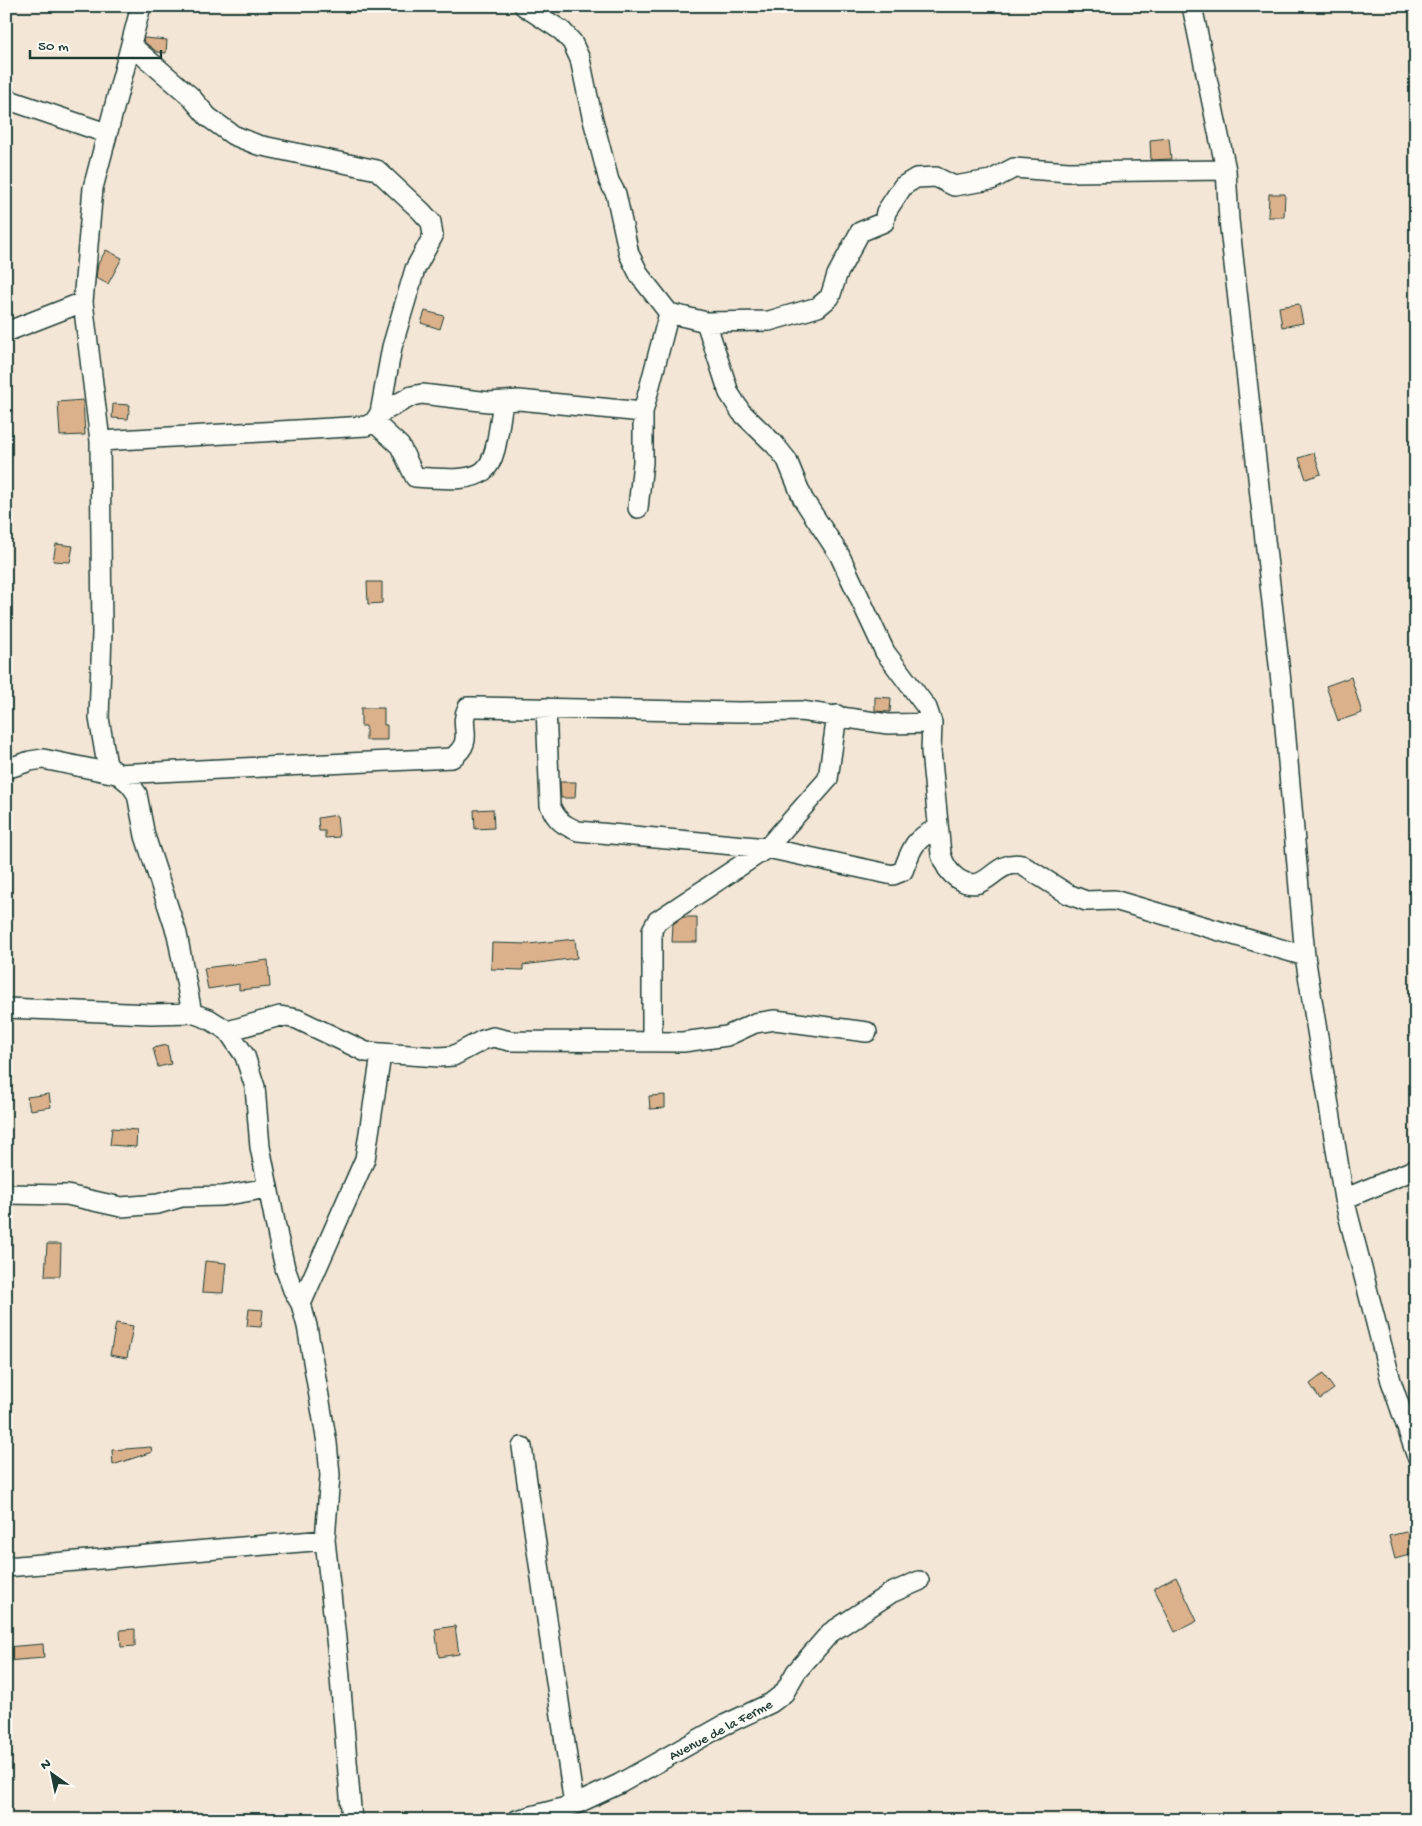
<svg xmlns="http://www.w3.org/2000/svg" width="1422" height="1826" viewBox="0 0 1422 1826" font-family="'Gochi Hand',sans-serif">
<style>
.building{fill:#dbb18b;stroke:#1f3d34}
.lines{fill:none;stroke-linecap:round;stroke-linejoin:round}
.minor-casing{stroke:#1f3d34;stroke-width:22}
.minor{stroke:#fdfcf7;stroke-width:19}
.labels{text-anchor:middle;stroke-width:4;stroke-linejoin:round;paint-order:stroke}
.street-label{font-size:14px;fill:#1f3d34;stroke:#fdfcf7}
</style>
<rect width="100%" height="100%" fill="#f3e6d7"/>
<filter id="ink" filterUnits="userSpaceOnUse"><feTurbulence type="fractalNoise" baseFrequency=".02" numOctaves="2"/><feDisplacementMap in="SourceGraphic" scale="10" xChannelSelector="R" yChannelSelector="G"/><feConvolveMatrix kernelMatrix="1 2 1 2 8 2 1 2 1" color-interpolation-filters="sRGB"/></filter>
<g filter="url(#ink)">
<!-- building -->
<path class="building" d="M144,38L167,40L166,53L157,52L143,41Z
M1169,138L1171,159L1151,160L1150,140Z
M1269,194H1285L1284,217H1268Z
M106,250L122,258L108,284L96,278L98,264Z
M1299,304L1303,323L1282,327L1279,307Z
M425,311L444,316L440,329L421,323Z
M83,400L85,435L60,436L58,402Z
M113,404L130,405L128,419L112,418Z
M1314,453L1321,474L1306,479L1299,458Z
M56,544L73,546L70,562L53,561Z
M367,582H382V603L368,604Z
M1351,677L1362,713L1338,721L1326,686Z
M875,697L891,698L890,712L875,711Z
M361,708H384V725H387V740H366V726H361Z
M560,782H576L575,798H561Z
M493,809L494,828L475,829L474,810Z
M337,815L339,837L325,838V831H319L318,818Z
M683,917H697V942H672L673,924Z
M575,939L577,958L523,965V970L491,969L492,943L529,944Z
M268,960L270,987L239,990V984L208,989L204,968Z
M167,1045L171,1064L158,1067L153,1048Z
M49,1094L51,1107L30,1110L27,1097Z
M665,1095V1108L650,1109L649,1096Z
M112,1128L137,1130L136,1147L110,1145Z
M47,1244H61L60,1276H45Z
M205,1261L226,1263L223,1293L202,1292Z
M249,1309L263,1310L261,1327L247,1326Z
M116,1323L133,1326L127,1358L110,1355Z
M1323,1374L1334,1389L1320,1399L1310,1384Z
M151,1447L152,1452L113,1465L112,1450Z
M1410,1531L1416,1553L1395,1559L1389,1536Z
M1176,1577L1197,1621L1175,1632L1154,1588Z
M455,1626L459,1654L439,1657L435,1629Z
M135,1629V1646L121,1647L120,1630Z
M43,1644L44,1658L6,1661V1647Z"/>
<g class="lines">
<defs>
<path id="minor" d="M141,6L93,188L83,302L100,441L102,633L99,718L107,765L130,784L137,794L145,836L177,934L192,1013L209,1019L228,1031L245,1056L255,1087L260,1147L278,1237L285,1268L293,1290L301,1304L307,1326L327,1443L330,1475L325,1540L339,1666L352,1820
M524,6L562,31L572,42L580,59L592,116L609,181L616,194L629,254L640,276L669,313L706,322L729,393L741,412L775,445L787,460L803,499L839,554L885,652L927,708L932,723L931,751L941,854C944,865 949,873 958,879C988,897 992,859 1022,865L1068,894L1086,901L1114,900L1305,956
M1192,6L1226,170L1229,220L1281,682L1305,956L1344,1199L1391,1381L1416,1454
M6,99L106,133
M706,322L769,321L818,307L830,297L837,275L860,232L884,222L886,212L903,186L916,178L936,177L954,186L991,180L1014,168L1069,172L1226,170
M6,332L83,302
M380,413L412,396L422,394L489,402L519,400L643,412
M374,422L400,446L415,477C495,483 492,477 503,401
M100,441L366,426L374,422L380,413L392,347L415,269L433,236L431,222L421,211L377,170L258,145L233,135L208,117L190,96L132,46
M638,508L643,462V412L669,313
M546,708L550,805C556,820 563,825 578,831L767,848L893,875L903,871C912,847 914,839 938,828
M6,769L30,761L43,759L116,774L452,758C477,739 457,728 468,707H478L739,712L801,711L888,724L932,723
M6,1008L151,1014L192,1013
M228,1031L280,1016L297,1019L366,1052L439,1057L453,1056L483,1040L493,1037L510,1041L683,1042L727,1036L755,1023L775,1020L867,1032
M652,1042V930L657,921L767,848L828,779L837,715
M6,1194L67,1195L121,1207L158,1204L182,1197L222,1196L268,1188
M1344,1199L1416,1169
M301,1304L365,1159L381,1055
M522,1447L574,1805
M6,1567L325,1540
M517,1820L574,1805L619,1784L724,1725L771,1703L784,1693L796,1672L830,1633L891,1593L919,1581"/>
</defs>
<!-- minor casing -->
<use href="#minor" class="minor-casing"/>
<!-- minor -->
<use href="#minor" class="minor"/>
</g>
</g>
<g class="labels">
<!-- street labels -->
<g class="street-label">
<text transform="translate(720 1729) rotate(-28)" y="5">Avenue de la Ferme</text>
</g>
</g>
<!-- margin -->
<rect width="1422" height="1826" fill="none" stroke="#fdfcf7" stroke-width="25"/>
<rect x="12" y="12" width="1397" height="1801" fill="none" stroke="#1f3d34" stroke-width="2" filter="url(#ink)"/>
<!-- north arrow -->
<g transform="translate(52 1774) rotate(327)" stroke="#fdfcf7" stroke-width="4" paint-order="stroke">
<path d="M0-4L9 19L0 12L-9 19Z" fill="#1f3d34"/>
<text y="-8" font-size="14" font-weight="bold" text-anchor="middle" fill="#1f3d34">N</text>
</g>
<!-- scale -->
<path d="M30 50v8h131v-8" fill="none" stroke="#1f3d34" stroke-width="2.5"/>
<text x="38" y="50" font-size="15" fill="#1f3d34" stroke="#fdfcf7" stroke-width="4" paint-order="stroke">50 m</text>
</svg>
